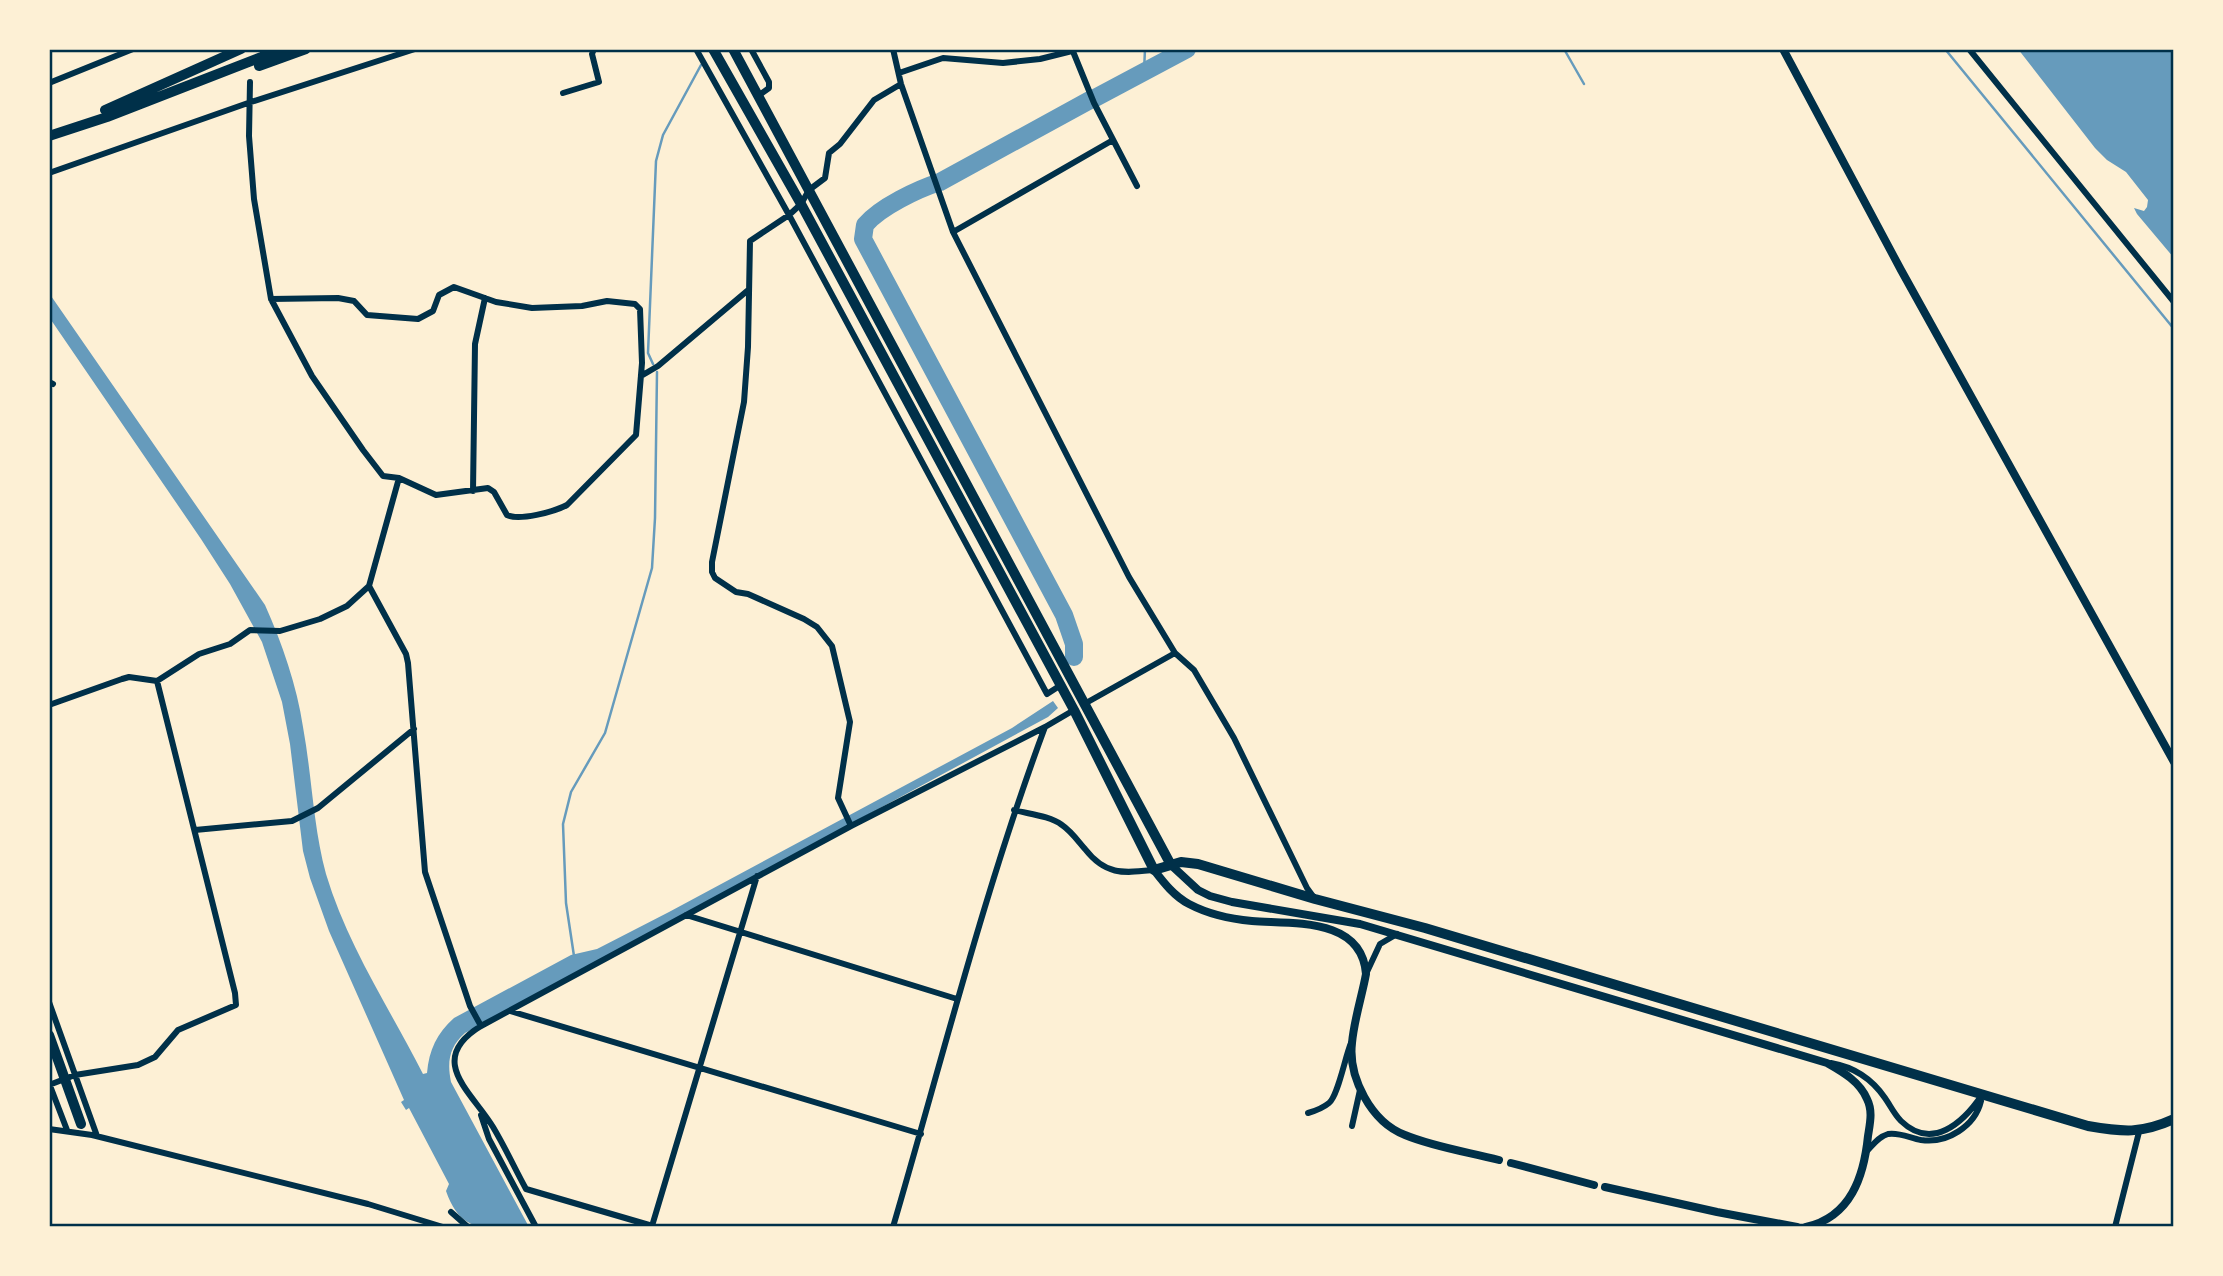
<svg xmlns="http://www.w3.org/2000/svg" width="2223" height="1276" viewBox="0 0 2223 1276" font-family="Overpass,sans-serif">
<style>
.water{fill:#669bbc}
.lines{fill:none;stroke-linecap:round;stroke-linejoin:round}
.stream{stroke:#669bbc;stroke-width:2.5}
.river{stroke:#669bbc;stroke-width:18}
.minor{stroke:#003049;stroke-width:6}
.tertiary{stroke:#003049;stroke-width:8}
.primary{stroke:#003049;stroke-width:10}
.motorway{stroke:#003049;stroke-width:10}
.neatline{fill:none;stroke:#003049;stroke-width:2.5}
</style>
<rect width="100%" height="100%" fill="#fdf0d5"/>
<!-- water -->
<path class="water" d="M2018,49H2174V258L2137,214L2134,208L2144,211L2147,207L2148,200L2126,172L2107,160L2095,148Z
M49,293L265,605C282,643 297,686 303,727C312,776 313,826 326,874C347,945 390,1009 423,1074L427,1073C429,1050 437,1033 454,1018L571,955L597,949L669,912L1012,728L1053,701L1058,708L1048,717L465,1033C449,1047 447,1062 451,1082L529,1227C489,1227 462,1237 446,1191L449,1184L409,1108L406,1110L401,1102L404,1100L329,931L310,878L303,851L290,744L282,702L262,642L230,584L201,539L49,317Z"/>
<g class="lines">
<!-- stream -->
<path class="stream" d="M1564,49L1584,84
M1945,49L2174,329
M1144,72L1145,49
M653,364L648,353L656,161L663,135L701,65
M574,956L566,903L563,824L571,792L605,733L652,568L655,518L657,372"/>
<!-- river -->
<path class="river" d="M1095,98L1187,49
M1074,657V644L1064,615L863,239L865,225C880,207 918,189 940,182L1090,100"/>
<!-- minor -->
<path class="minor" d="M696,49L789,215L1047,694L1061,685
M751,49L769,82V88L758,96
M893,49L901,84L953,232L1129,577L1175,653L1194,670L1234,738L1307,888L1315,899
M1072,49L1094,103L1137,186
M1969,49L2174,302
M899,73L943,58L1003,63L1040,59L1072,51
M250,82L249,136L254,199L271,299L312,376L363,450L383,476L399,478L436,495L488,488L494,492L507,515C519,521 554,512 567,505L636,435L642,363L640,309L635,304L607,301L582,306L532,308L496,302L454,287L439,295L433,311L418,319L367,315L354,301L338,298L271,299
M49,83L133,49
M563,93L599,82L592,54L594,49
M49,173L248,103L415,49
M953,232L1113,140
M641,376L658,366L747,291
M49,382L53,384
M473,491L475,344L485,298
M369,586L406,654L408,663L425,872L470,1006L481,1026
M1086,703L1175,653
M49,705L122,679L129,677L157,681L199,654L230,644L250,630L280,631L320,619L347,606L369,586L399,478
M1014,810C1029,814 1050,816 1062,825C1071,831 1078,841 1085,849C1106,876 1124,873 1154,870
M851,826L838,798L850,722L832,646L817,627L804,619L748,594L736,592L715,578L712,572V562L744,402L748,347L750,241L789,215L801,204L809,190L825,178L829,153L840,144L874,100L901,84
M195,830L292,821L318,808L414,729
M686,915L957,999
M1366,974L1380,944L1397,934
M49,1002L97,1136
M510,1011L921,1134
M1831,1063C1854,1067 1872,1079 1885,1098C1890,1105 1894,1114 1901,1121C1932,1151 1963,1123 1982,1095
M49,1083L67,1130
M49,1085L75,1075L138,1065L155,1057L178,1030L236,1005L235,993L157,681
M1308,1113C1315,1111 1323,1108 1329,1103C1338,1096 1345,1057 1351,1043
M481,1115L489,1139L536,1227
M1352,1126L1360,1090
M49,1129L92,1135L368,1204L443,1227
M1866,1152C1873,1145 1878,1137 1888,1134C1899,1132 1910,1138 1921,1140C1947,1144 1975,1126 1981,1101
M451,1212L468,1227
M652,1226L757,876
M656,1227L526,1189C515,1169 505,1147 493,1127C472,1092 425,1060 481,1026L851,826L1045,727L1074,710
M893,1227C942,1060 984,891 1045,727
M2115,1227L2139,1132"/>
<!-- tertiary -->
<path class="tertiary" d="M1783,49L1901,270L2174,762
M1171,865L1198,890L1210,896L1232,902L1360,924L1827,1063C1843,1072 1860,1082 1867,1099C1873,1111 1870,1123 1868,1136C1864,1176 1851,1217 1806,1227
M1154,870C1164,883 1174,896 1189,904C1208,914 1230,919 1252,921C1293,924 1362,917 1366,974C1362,996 1354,1020 1352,1043C1348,1077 1371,1122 1405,1135C1434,1147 1468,1152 1499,1160
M1511,1163L1594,1185
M1605,1187L1717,1212L1797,1227"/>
<!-- primary -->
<path class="primary" d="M713,49L801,204L1074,710L1154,870L1181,862L1198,864L1315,899L1425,928L2088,1126C2123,1132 2141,1134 2174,1119
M733,49L1171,865
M49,1035L81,1124"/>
<!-- motorway -->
<path class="motorway" d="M259,66L306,49
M105,110L241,49
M49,136L107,117L282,49"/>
</g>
<!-- border -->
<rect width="2223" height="1276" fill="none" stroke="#fdf0d5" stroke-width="102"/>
<rect x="51" y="51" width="2121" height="1174" class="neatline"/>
</svg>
